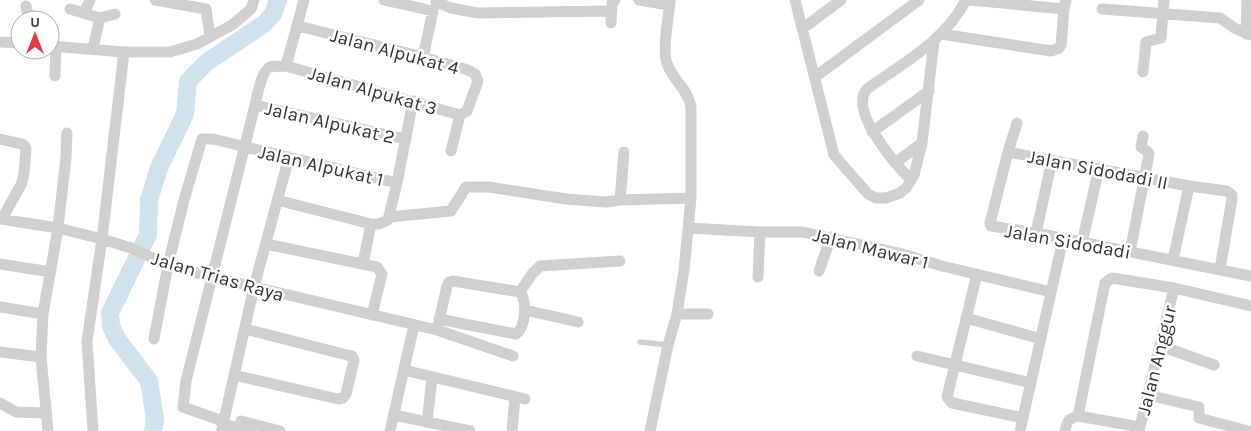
<svg xmlns="http://www.w3.org/2000/svg" width="1251" height="431" viewBox="0 0 1251 431" font-family="Karla,sans-serif">
<style>
.lines{fill:none;stroke-linecap:round;stroke-linejoin:round}
.river{stroke:#cfe2ee;stroke-width:18}
.service{stroke:#d0d0d0;stroke-width:5.5}
.minor{stroke:#d0d0d0;stroke-width:11}
.labels{text-anchor:middle;stroke-width:5;stroke-linejoin:round;paint-order:stroke}
.street-label{font-size:19px;fill:#333;stroke:#fff}
</style>
<rect width="100%" height="100%" fill="#fff"/>
<g class="lines">
<!-- river -->
<path class="river" d="M153,431L155,419L149,381L117,339L111,326L110,313L148,235L149,200L159,168L185,114L188,81L207,62L264,24L273,14L278,0"/>
<!-- service -->
<path class="service" d="M640,342L668,345"/>
<!-- minor -->
<path class="minor" d="M155,0L206,9L210,37
M384,0L433,11L423,57
M639,0L669,5
M795,0L834,155L868,194L876,198H886L900,193L906,188L914,175L922,143L934,41
M970,0L1064,9L1066,0
M436,2L451,8L478,13L612,11
M26,6L29,20
M70,9L100,18L115,14
M1102,9L1220,18L1236,29L1251,35
M84,13L90,0
M611,23L612,3L615,0
M298,26L423,57L468,70L475,74L478,81L467,111L460,115
M802,29L841,0
M941,34L1051,51L1059,48L1061,45L1064,9
M1246,34L1247,0
M0,42L20,43
M50,46L124,52H170L197,44L232,25L251,9L254,0
M93,48L100,18
M124,52L102,239L131,248L168,265L212,277L437,330L513,356
M286,66L304,0
M1143,72L1146,42L1161,38L1164,0
M55,76L56,47
M815,77L919,0
M255,105L406,139
M1017,123L1008,152L990,223L991,226L1036,233L1251,276
M872,132L929,91
M0,139L22,144L25,146L26,149L24,173L22,183L2,219
M451,151L460,115
M1008,152L1189,186L1227,191L1232,195V199L1220,269
M895,163L922,143
M911,180C896,165 848,110 867,89C903,63 945,41 966,0
M277,200L371,224H379L388,220L397,183L413,101
M620,200L624,152
M389,217L451,211L466,187H489L566,199L606,202L620,200L691,198
M0,219L58,228L102,239L87,341L93,431
M688,228L760,232H803L899,253L942,266L1051,292
M1036,233L1052,160
M1082,243L1099,168
M266,244L377,267L382,274L372,315
M1130,252L1149,154L1148,152L1141,147L1143,136
M1173,260L1189,186
M0,264L51,272
M363,264L371,224
M819,271L831,237
M977,274L947,397L952,403L1023,418
M758,277L760,232
M520,292L532,274L540,266L620,261
M0,307L43,314
M525,310L578,322
M677,314H708
M966,318L1041,339
M437,330L447,286L449,282L453,281L520,292C527,301 526,327 516,334L439,319
M154,339L168,265L184,200L202,139H213L397,183
M1161,346L1214,365
M0,352L41,357
M917,356L1031,383
M404,370L525,399
M234,375L338,399L343,398L346,394L354,360L352,356L347,355L245,329
M1148,395L1199,407V418L1248,431
M0,403L16,412L46,413
M394,415L470,431
M1078,416L1140,427
M241,421L280,431
M427,422L432,378
M222,429L254,287L289,157
M48,431L41,357L43,314L58,228L66,157L67,133
M250,431L227,425L217,419L183,407L186,381L255,105C257,97 261,71 270,67C275,66 281,66 286,66L460,115
M390,431L414,325
M512,431L515,397
M650,431L668,345L677,314L684,270L691,198V106C686,87 675,82 668,66C661,52 669,17 670,0
M1020,431L1063,239
M1065,431C1067,421 1068,419 1078,416L1105,283L1112,278L1174,288L1251,306
M1139,431L1174,288"/>
</g>
<g class="labels">
<!-- street labels -->
<g class="street-label">
<text transform="translate(395 51) rotate(15)" y="7">Jalan Alpukat 4</text>
<text transform="translate(373 90) rotate(16)" y="7">Jalan Alpukat 3</text>
<text transform="translate(330 122) rotate(13)" y="7">Jalan Alpukat 2</text>
<text transform="translate(321 165) rotate(13)" y="7">Jalan Alpukat 1</text>
<text transform="translate(1098 169) rotate(11)" y="7">Jalan Sidodadi II</text>
<text transform="translate(1068 241) rotate(10)" y="7">Jalan Sidodadi</text>
<text transform="translate(871 248) rotate(14)" y="7">Jalan Mawar 1</text>
<text transform="translate(218 276) rotate(16)" y="7">Jalan Trias Raya</text>
<text transform="translate(1156 360) rotate(-76)" y="7">Jalan Anggur</text>
</g>
</g>
<!-- north arrow -->
<g transform="translate(35 35)"><circle r="24" fill="#ffffff" stroke="#adadad"/>
<path d="M0-4L9 19L0 12L-9 19Z" fill="#e63946"/>
<text y="-8" font-size="14" font-weight="bold" text-anchor="middle" fill="#333333">U</text>
</g>
</svg>
